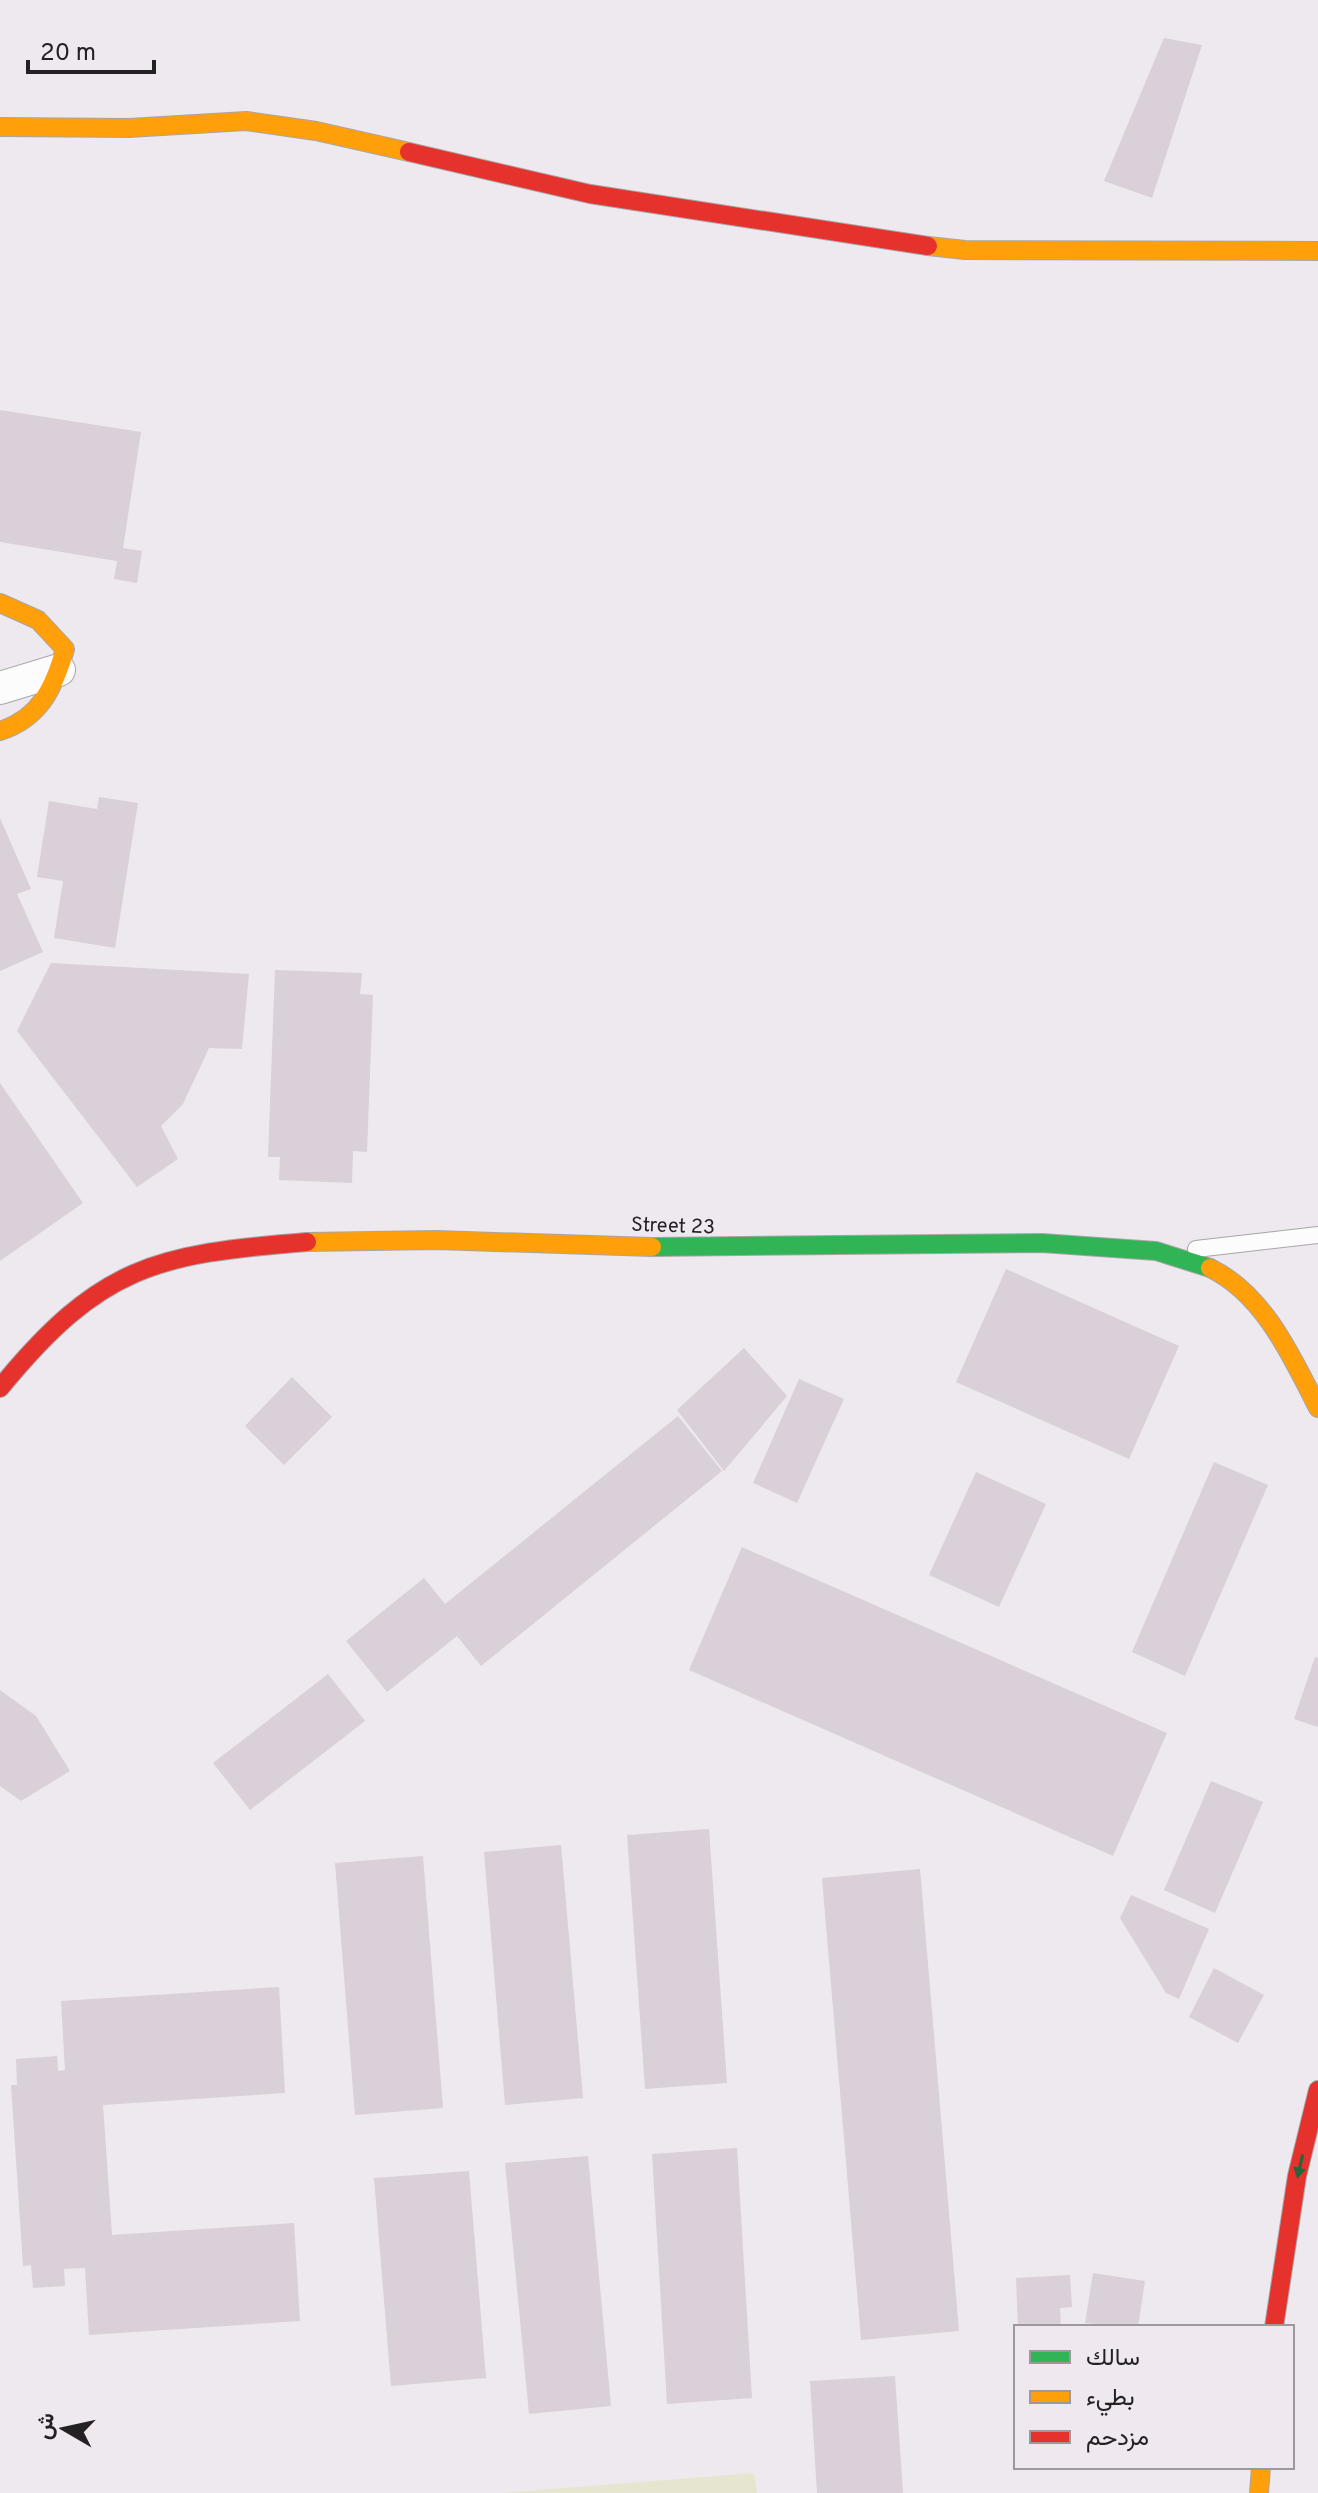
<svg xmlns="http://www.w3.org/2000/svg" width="1318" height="2493" viewBox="0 0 1318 2493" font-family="Overpass,Vazirmatn,sans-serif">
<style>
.green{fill:#e6e5d0}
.building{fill:#d9d0d9}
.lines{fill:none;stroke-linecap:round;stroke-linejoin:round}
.lane-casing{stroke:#a8a5a8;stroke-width:18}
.street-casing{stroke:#a8a5a8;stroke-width:34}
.fast-casing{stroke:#a8a5a8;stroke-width:20}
.slow-casing{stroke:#a8a5a8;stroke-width:20}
.jam-casing{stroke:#a8a5a8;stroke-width:20}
.lane{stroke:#fcfcfc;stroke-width:16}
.street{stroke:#fcfcfc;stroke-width:32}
.fast{stroke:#30b455;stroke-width:18}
.slow{stroke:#ff9f0a;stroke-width:18}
.jam{stroke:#e5322d;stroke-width:18}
.oneway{fill:#29633a}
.labels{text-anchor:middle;stroke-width:6;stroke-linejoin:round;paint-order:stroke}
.street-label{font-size:20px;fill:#242124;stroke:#efe8ef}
</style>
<rect width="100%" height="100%" fill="#eee9ee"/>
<!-- green -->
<path class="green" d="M754,2473L757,2493H501Z"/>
<!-- building -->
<path class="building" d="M1164,38L1202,45L1152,198L1104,181Z
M0,410L141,432L123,548L142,551L137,583L114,579L117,561L0,542Z
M99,797L138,803L115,948L54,938L63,881L37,877L49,801L97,809Z
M0,818L31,889L17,894L43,952L0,971Z
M51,963L249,974L242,1049L209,1048L183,1104L161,1126L178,1159L137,1187L17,1031Z
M275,970L362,973L360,994L373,995L367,1152L353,1151L352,1183L279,1180L280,1157H268Z
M0,1083L83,1203L0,1261Z
M1006,1269L1179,1346L1129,1459L956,1382Z
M744,1348L787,1396L724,1471L677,1410Z
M292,1377L332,1417L284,1465L245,1426Z
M799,1379L844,1399L797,1503L753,1483Z
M678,1416L722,1471L481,1666L457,1636L387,1692L346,1641L424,1578L445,1604Z
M1214,1462L1268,1485L1185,1676L1132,1652Z
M976,1472L1046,1504L999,1607L929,1575Z
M742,1547L1167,1733L1113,1856L689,1670Z
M1315,1657L1318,1658V1727L1294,1719Z
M328,1674L365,1721L250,1810L213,1763Z
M0,1690L36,1716L70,1771L21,1801L0,1786Z
M1211,1781L1263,1802L1215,1913L1164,1890Z
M709,1829L727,2083L645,2089L627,1835Z
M561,1845L583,2098L505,2105L484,1852Z
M423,1856L443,2108L355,2115L335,1863Z
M920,1869L959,2331L861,2340L822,1878Z
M1131,1895L1209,1929L1179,1999L1166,1993L1120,1918Z
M1214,1968L1264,1995L1238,2043L1189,2017Z
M279,1987L285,2093L103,2105L112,2235L294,2223L300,2321L89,2335L85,2268L64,2269L65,2286L33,2288L31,2265L23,2266L11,2085H17L16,2059L57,2056L58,2071L65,2070L61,2001Z
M737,2148L752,2398L667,2404L652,2154Z
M588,2156L611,2406L529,2414L505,2163Z
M469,2171L486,2378L391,2386L374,2178Z
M1093,2273L1145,2281L1138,2327L1085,2323Z
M1070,2275L1072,2307L1060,2308L1061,2327H1018L1016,2278Z
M895,2376L903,2493H817L810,2381Z"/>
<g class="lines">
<defs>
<path id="lane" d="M1196,1249L1318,1235"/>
<path id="street" d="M0,688L59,670"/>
<path id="fast" d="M652,1247L1042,1243L1156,1251L1210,1268"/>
<path id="slow" d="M0,127L129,128L246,121L316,131L409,152
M928,246L965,250L1318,251
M0,603L38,620L65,649C54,688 40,718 0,731
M307,1242L436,1240L652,1247
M1210,1268C1264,1294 1292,1357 1318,1408
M1259,2493L1261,2467"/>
<path id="jam" d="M409,152L590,194L928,246
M0,1388C100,1266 155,1254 307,1242
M1274,2327L1297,2176L1318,2090"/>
</defs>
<!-- lane casing -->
<use href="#lane" class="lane-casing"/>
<!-- street casing -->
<use href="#street" class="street-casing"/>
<!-- fast casing -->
<use href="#fast" class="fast-casing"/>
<!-- slow casing -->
<use href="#slow" class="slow-casing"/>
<!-- jam casing -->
<use href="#jam" class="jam-casing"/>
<!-- lane -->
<use href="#lane" class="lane"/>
<!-- street -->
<use href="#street" class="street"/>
<!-- fast -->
<use href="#fast" class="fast"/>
<!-- slow -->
<use href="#slow" class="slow"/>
<!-- jam -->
<use href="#jam" class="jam"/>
</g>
<!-- one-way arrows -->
<defs><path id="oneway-solid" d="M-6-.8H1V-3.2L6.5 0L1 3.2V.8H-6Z" transform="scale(2)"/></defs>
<use class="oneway" href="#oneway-solid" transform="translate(1300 2166) rotate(103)"/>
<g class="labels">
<!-- street labels -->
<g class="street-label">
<text transform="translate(673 1225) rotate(2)" y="7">Street 23</text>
</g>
</g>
<!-- legend -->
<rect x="1014" y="2325" width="280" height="144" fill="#efe8ef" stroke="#9e989e" stroke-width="2"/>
<rect x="1030" y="2351" width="40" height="12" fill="#30b455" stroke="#9e989e" stroke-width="2"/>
<text x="1086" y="2365" font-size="24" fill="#242124">سالك</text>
<rect x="1030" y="2391" width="40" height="12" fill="#ff9f0a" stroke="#9e989e" stroke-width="2"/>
<text x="1086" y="2405" font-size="24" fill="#242124">بطيء</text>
<rect x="1030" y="2431" width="40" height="12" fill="#e5322d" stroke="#9e989e" stroke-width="2"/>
<text x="1086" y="2445" font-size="24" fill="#242124">مزدحم</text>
<!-- north arrow -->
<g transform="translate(64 2429) rotate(279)" stroke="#efe8ef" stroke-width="6" paint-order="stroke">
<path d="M0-6L14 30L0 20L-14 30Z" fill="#242124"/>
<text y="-12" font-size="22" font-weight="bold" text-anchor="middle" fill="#242124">ش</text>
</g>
<!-- scale -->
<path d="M28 60v12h126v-12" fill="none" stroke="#242124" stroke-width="4"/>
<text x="40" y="60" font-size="24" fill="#242124" stroke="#efe8ef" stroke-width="6" paint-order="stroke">20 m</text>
</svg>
